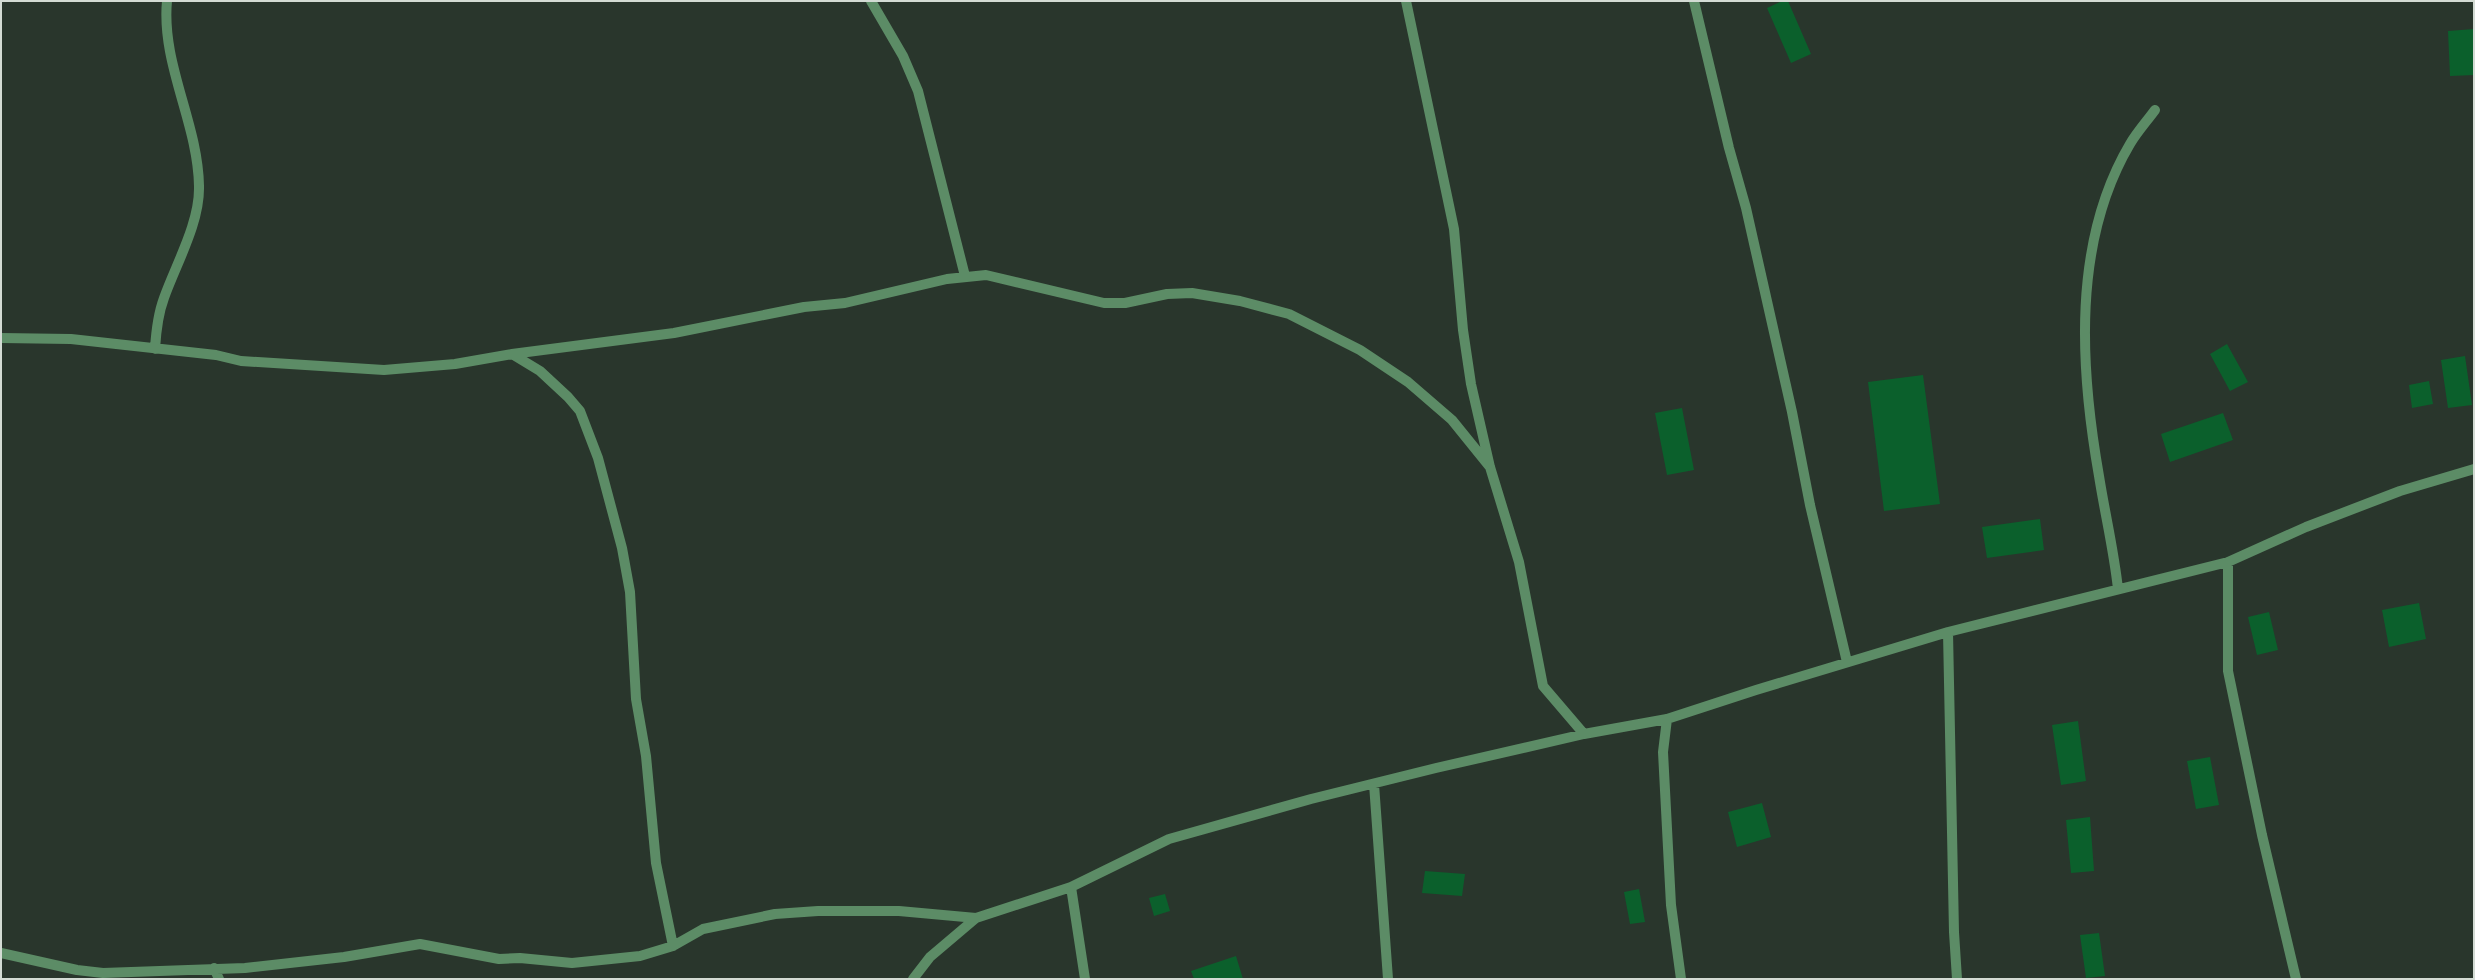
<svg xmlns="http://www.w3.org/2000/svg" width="2475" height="980" viewBox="0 0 2475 980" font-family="'Nunito Sans',sans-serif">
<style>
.building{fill:#0b602c}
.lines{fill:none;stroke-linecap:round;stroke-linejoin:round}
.minor{stroke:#5c8c66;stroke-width:10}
</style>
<rect width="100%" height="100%" fill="#29362c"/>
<!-- building -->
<path class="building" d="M1782,1H1788L1811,54L1791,63L1767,8Z
M2474,29V75L2450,76L2448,31Z
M2227,344L2248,382L2230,391L2210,354Z
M2465,356L2472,405L2448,408L2441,360Z
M1923,375L1940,504L1884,511L1868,382Z
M2429,381L2433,404L2412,408L2409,385Z
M1682,408L1694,470L1667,475L1655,413Z
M2223,413L2233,440L2170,462L2161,434Z
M2040,519L2044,550L1987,558L1982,527Z
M2419,603L2426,639L2389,647L2382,610Z
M2269,612L2278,650L2257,655L2248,617Z
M2078,721L2086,781L2061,785L2052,725Z
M2210,757L2219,805L2196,809L2187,761Z
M1762,803L1771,837L1737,847L1728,812Z
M2090,817L2094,871L2071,873L2066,820Z
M1425,871L1465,874L1462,896L1422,893Z
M1639,889L1645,922L1630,924L1624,892Z
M1165,894L1170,911L1154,916L1149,898Z
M2099,933L2105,976L2086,978L2080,935Z
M1236,956L1243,979H1194L1191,971Z"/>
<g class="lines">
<!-- minor -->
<path class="minor" d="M871,1L903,56L918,91L965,276
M1406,1L1454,229L1463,330L1471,384L1490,467L1519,562L1543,686L1584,734
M1694,1L1729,148L1746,208L1792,412L1810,505L1847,662
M1,338L71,339L216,355L241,361L384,370L455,364L512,354L674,333L804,307L845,303L947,279L986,275L1104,303H1125L1167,294L1192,293L1240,301L1289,314L1360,350L1408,382L1452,420L1490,467
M155,349C156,332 158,314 164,298C176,264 200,223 199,186C198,123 161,64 167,1
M512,354L540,371L568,397L580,411L598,458L622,548L630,592L636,699L646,756L656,863L673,946
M2228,562V671L2262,835L2296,979
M2118,589C2114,551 2105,514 2099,476C2080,368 2072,242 2130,144C2137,132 2147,121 2155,110
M1948,632L1954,932L1957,979
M1667,719L1663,752L1671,905L1681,979
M1374,784L1388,979
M1071,887L1085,979
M1,953L77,970L103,973L245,968L344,957L420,944L499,959L520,958L572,963L640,956L673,946L703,929L775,914L818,911H899L976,918
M214,968L219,979
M913,979L930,957L976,918L1071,887L1169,839L1311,799L1436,768L1584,734L1667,719L1756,690L1948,632L2228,562L2306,527L2400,491L2474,469"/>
</g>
<!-- border -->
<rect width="2475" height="980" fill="none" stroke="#d3dbd4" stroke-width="4"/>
</svg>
